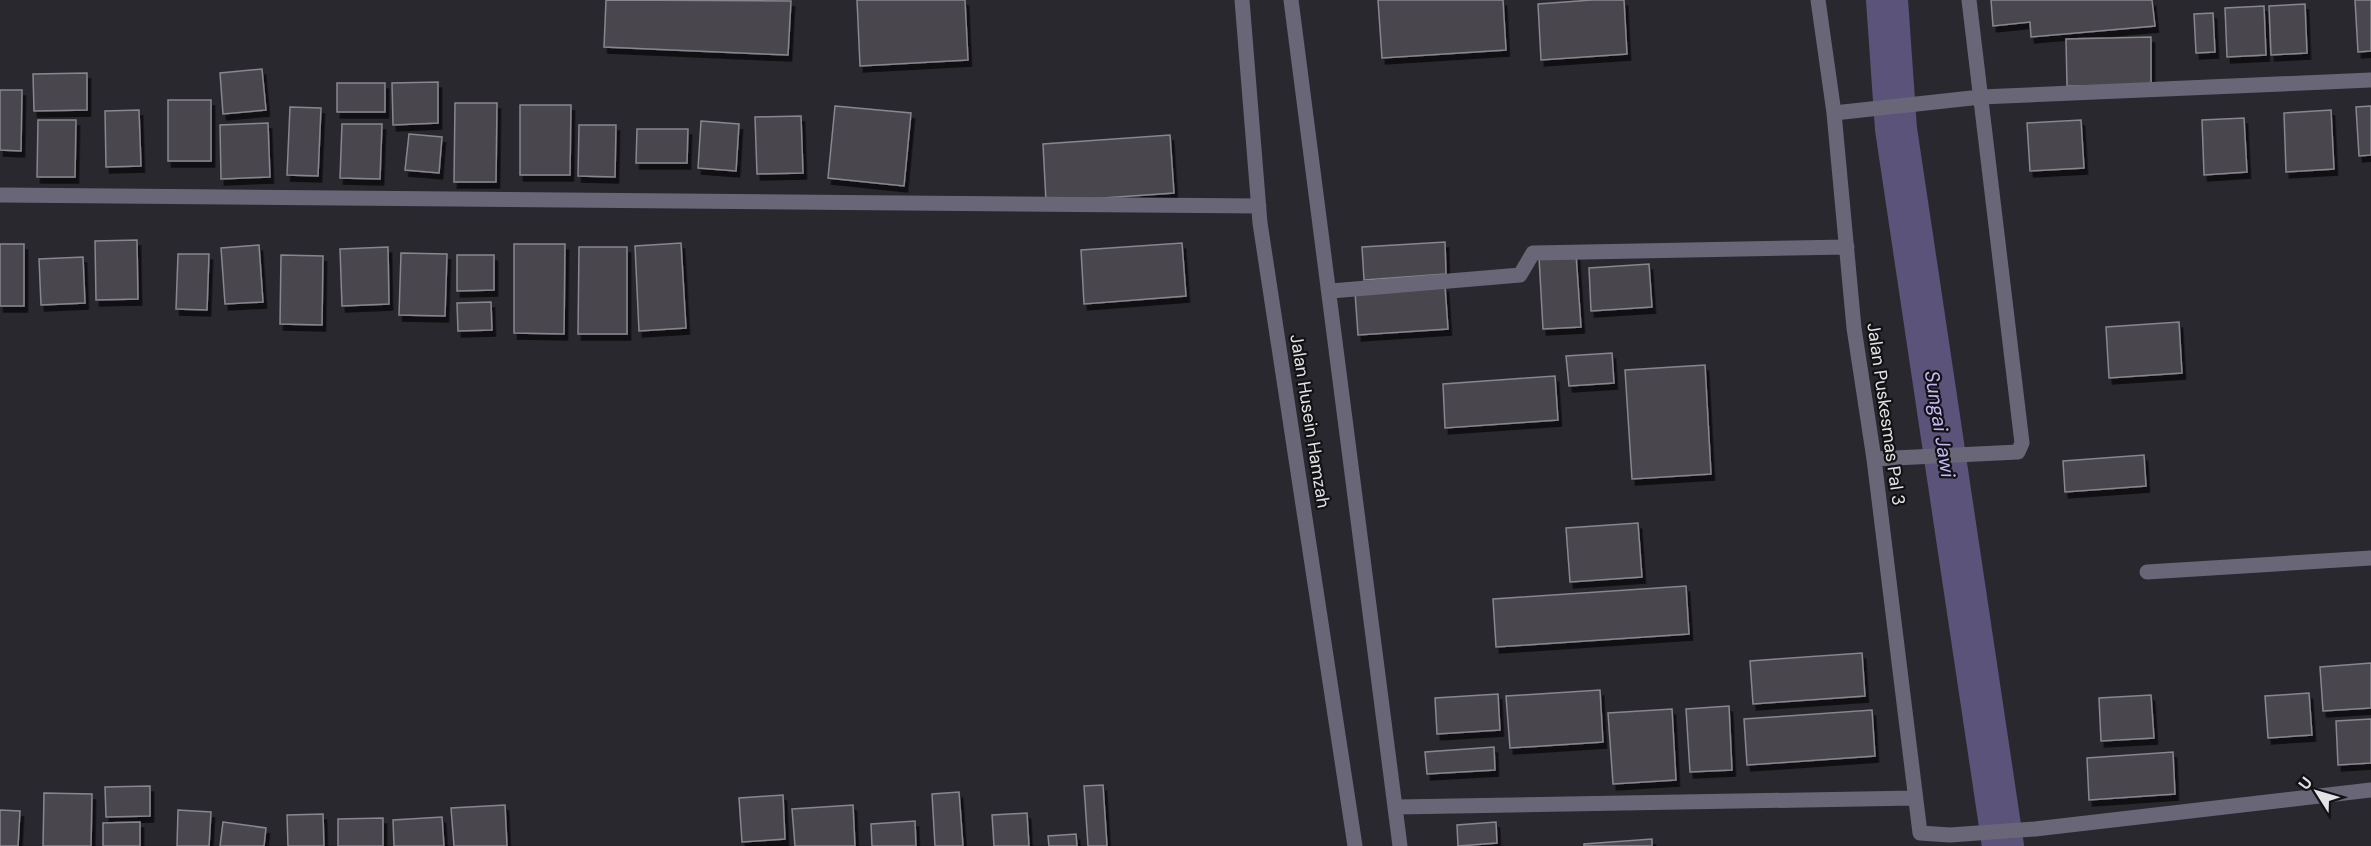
<svg xmlns="http://www.w3.org/2000/svg" width="2371" height="846" viewBox="0 0 2371 846" font-family="'DM Sans',sans-serif">
<style>
.lines{fill:none;stroke-linecap:round;stroke-linejoin:round}
.canal{stroke:#5b5379;stroke-width:42}
.building{fill:#48474e;stroke:#88868e;stroke-width:1.5;filter:url(#shadow)}
.minor{stroke:#696678;stroke-width:15}
.labels{text-anchor:middle;stroke-width:4.5;stroke-linejoin:round;paint-order:stroke}
.street-label{font-size:18px;fill:#e3e3e7;stroke:#121214}
.water-label{font-size:20px;font-style:italic;fill:#c5b8f9;stroke:#121214}
</style>
<defs>
<filter id="shadow"><feDropShadow dx="3.5" dy="6" stdDeviation="0" flood-color="#0009"/></filter>
</defs>
<rect width="100%" height="100%" fill="#29282f"/>
<g class="lines">
<!-- canal -->
<path class="canal" d="M1887,0L1896,129L2003,846"/>
</g>
<!-- building -->
<path class="building" d="M606,0L791,1L788,55L604,47Z
M857,0H965L968,60L860,66Z
M1378,0H1503L1506,50L1382,58Z
M1592,0H1624L1627,54L1541,60L1538,4Z
M1991,0H2152L2155,26L2031,37L2030,22L1993,26Z
M2355,0H2371V51L2358,52Z
M2305,4L2307,53L2271,55L2269,6Z
M2264,6L2266,55L2227,57L2225,8Z
M2213,13L2215,52L2196,53L2194,14Z
M2151,37V85L2067,86L2066,39Z
M262,69L266,110L223,114L220,73Z
M87,73V110L34,111L33,74Z
M438,82V123L393,125L392,83Z
M337,83H385V112H337Z
M0,90H22L21,151L0,150Z
M168,100H211V161H168Z
M455,103H497L496,182H454Z
M520,105H571L570,175H520Z
M835,106L911,113L904,186L828,178Z
M2371,106V155L2359,156L2356,107Z
M290,107L321,108L318,176L287,175Z
M139,110L141,166L106,167L105,111Z
M2331,110L2334,169L2286,172L2284,113Z
M801,116L803,173L757,174L755,117Z
M2244,118L2247,172L2204,175L2202,120Z
M38,120H76L75,177H37Z
M2081,120L2084,168L2030,171L2027,123Z
M701,121L739,124L736,171L698,168Z
M268,123L270,177L221,179L220,125Z
M342,124H382L380,179L340,178Z
M579,125H616L615,177L578,176Z
M637,129H688L687,163H636Z
M409,134L442,137L439,173L405,170Z
M1170,135L1174,193L1046,202L1043,144Z
M137,240L138,299L96,300L95,241Z
M1445,242L1446,274L1364,280L1362,247Z
M681,243L686,328L639,331L635,246Z
M1182,243L1186,296L1084,304L1081,250Z
M0,244H24V306H0Z
M514,244H565L564,334L514,333Z
M259,245L263,302L225,304L221,248Z
M388,247L389,304L342,306L340,249Z
M579,247H627V334H578Z
M401,253L447,254L445,316L399,315Z
M178,254H209L207,310L176,309Z
M1576,254L1581,327L1543,329L1539,257Z
M281,255L323,256L322,325L280,324Z
M457,255H494V290L457,291Z
M83,257L85,303L41,305L39,259Z
M1649,264L1652,307L1591,311L1589,268Z
M1445,286L1448,329L1358,335L1355,292Z
M491,302L492,330L458,331L457,303Z
M2179,322L2182,373L2109,378L2106,327Z
M1612,353L1614,383L1569,386L1566,356Z
M1705,365L1711,474L1632,479L1625,370Z
M1555,376L1558,420L1445,428L1443,384Z
M2144,455L2146,486L2065,492L2063,461Z
M1638,523L1642,577L1570,582L1566,528Z
M1686,586L1689,634L1496,647L1493,599Z
M1862,653L1865,696L1753,704L1750,661Z
M2371,663V708L2323,711L2320,667Z
M1600,690L1603,742L1510,748L1506,696Z
M2309,693L2312,735L2268,738L2265,696Z
M1498,694L1500,730L1437,734L1435,698Z
M2151,695L2154,738L2101,741L2099,698Z
M1729,706L1732,770L1690,772L1686,709Z
M1672,709L1676,780L1613,784L1608,713Z
M1872,710L1875,756L1747,765L1744,719Z
M2371,719V763L2338,765L2336,721Z
M1494,747L1495,770L1427,774L1425,752Z
M2173,752L2175,794L2089,800L2087,758Z
M1103,785L1107,846H1088L1084,786Z
M150,786V816L106,817L105,787Z
M959,792L963,846H935L932,794Z
M44,793L92,794L91,846H43Z
M783,795L785,839L742,842L739,798Z
M505,805L507,846H454L451,808Z
M853,805L855,846H795L792,809Z
M0,810L20,811L18,846H0Z
M178,810L211,812L209,846H177Z
M1027,813L1029,846H994L992,815Z
M323,814L324,846H288L287,815Z
M442,817L444,846H394L393,820Z
M383,818V846H338V819Z
M915,821L916,846H872L871,824Z
M140,822V846H103V823Z
M223,822L266,828L264,846H220Z
M1496,822L1497,843L1458,846L1457,825Z
M1076,834L1077,846H1049L1048,836Z
M1652,839V846H1584V844Z"/>
<g class="lines">
<!-- minor -->
<path class="minor" d="M1242,0L1260,223L1355,846
M1291,0L1400,846
M1818,0L1834,113L1854,328L1874,459L1920,833L1950,835L2035,829L2371,790
M1834,113L1981,97L2371,80
M0,195L1259,206
M1331,291L1520,275L1533,253L1847,247
M1874,459L2018,452L2022,443L1969,0
M2147,572L2371,558
M1397,807L1915,798"/>
</g>
<g class="labels">
<!-- street labels -->
<g class="street-label">
<text transform="translate(1886 414) rotate(82)" y="6">Jalan Puskesmas Pal 3</text>
<text transform="translate(1310 421) rotate(81)" y="6">Jalan Husein Hamzah</text>
</g>
<!-- water labels -->
<g class="water-label">
<text transform="translate(1940 424) rotate(81)" y="7">Sungai Jawi</text>
</g>
</g>
<!-- north arrow -->
<g transform="translate(2317 792) rotate(307)" stroke="#121214" stroke-width="4.5" paint-order="stroke">
<path d="M0-4.5L10 22L0 15L-10 22Z" fill="#e3e3e7"/>
<text y="-9" font-size="16" font-weight="bold" text-anchor="middle" fill="#e3e3e7">U</text>
</g>
</svg>
